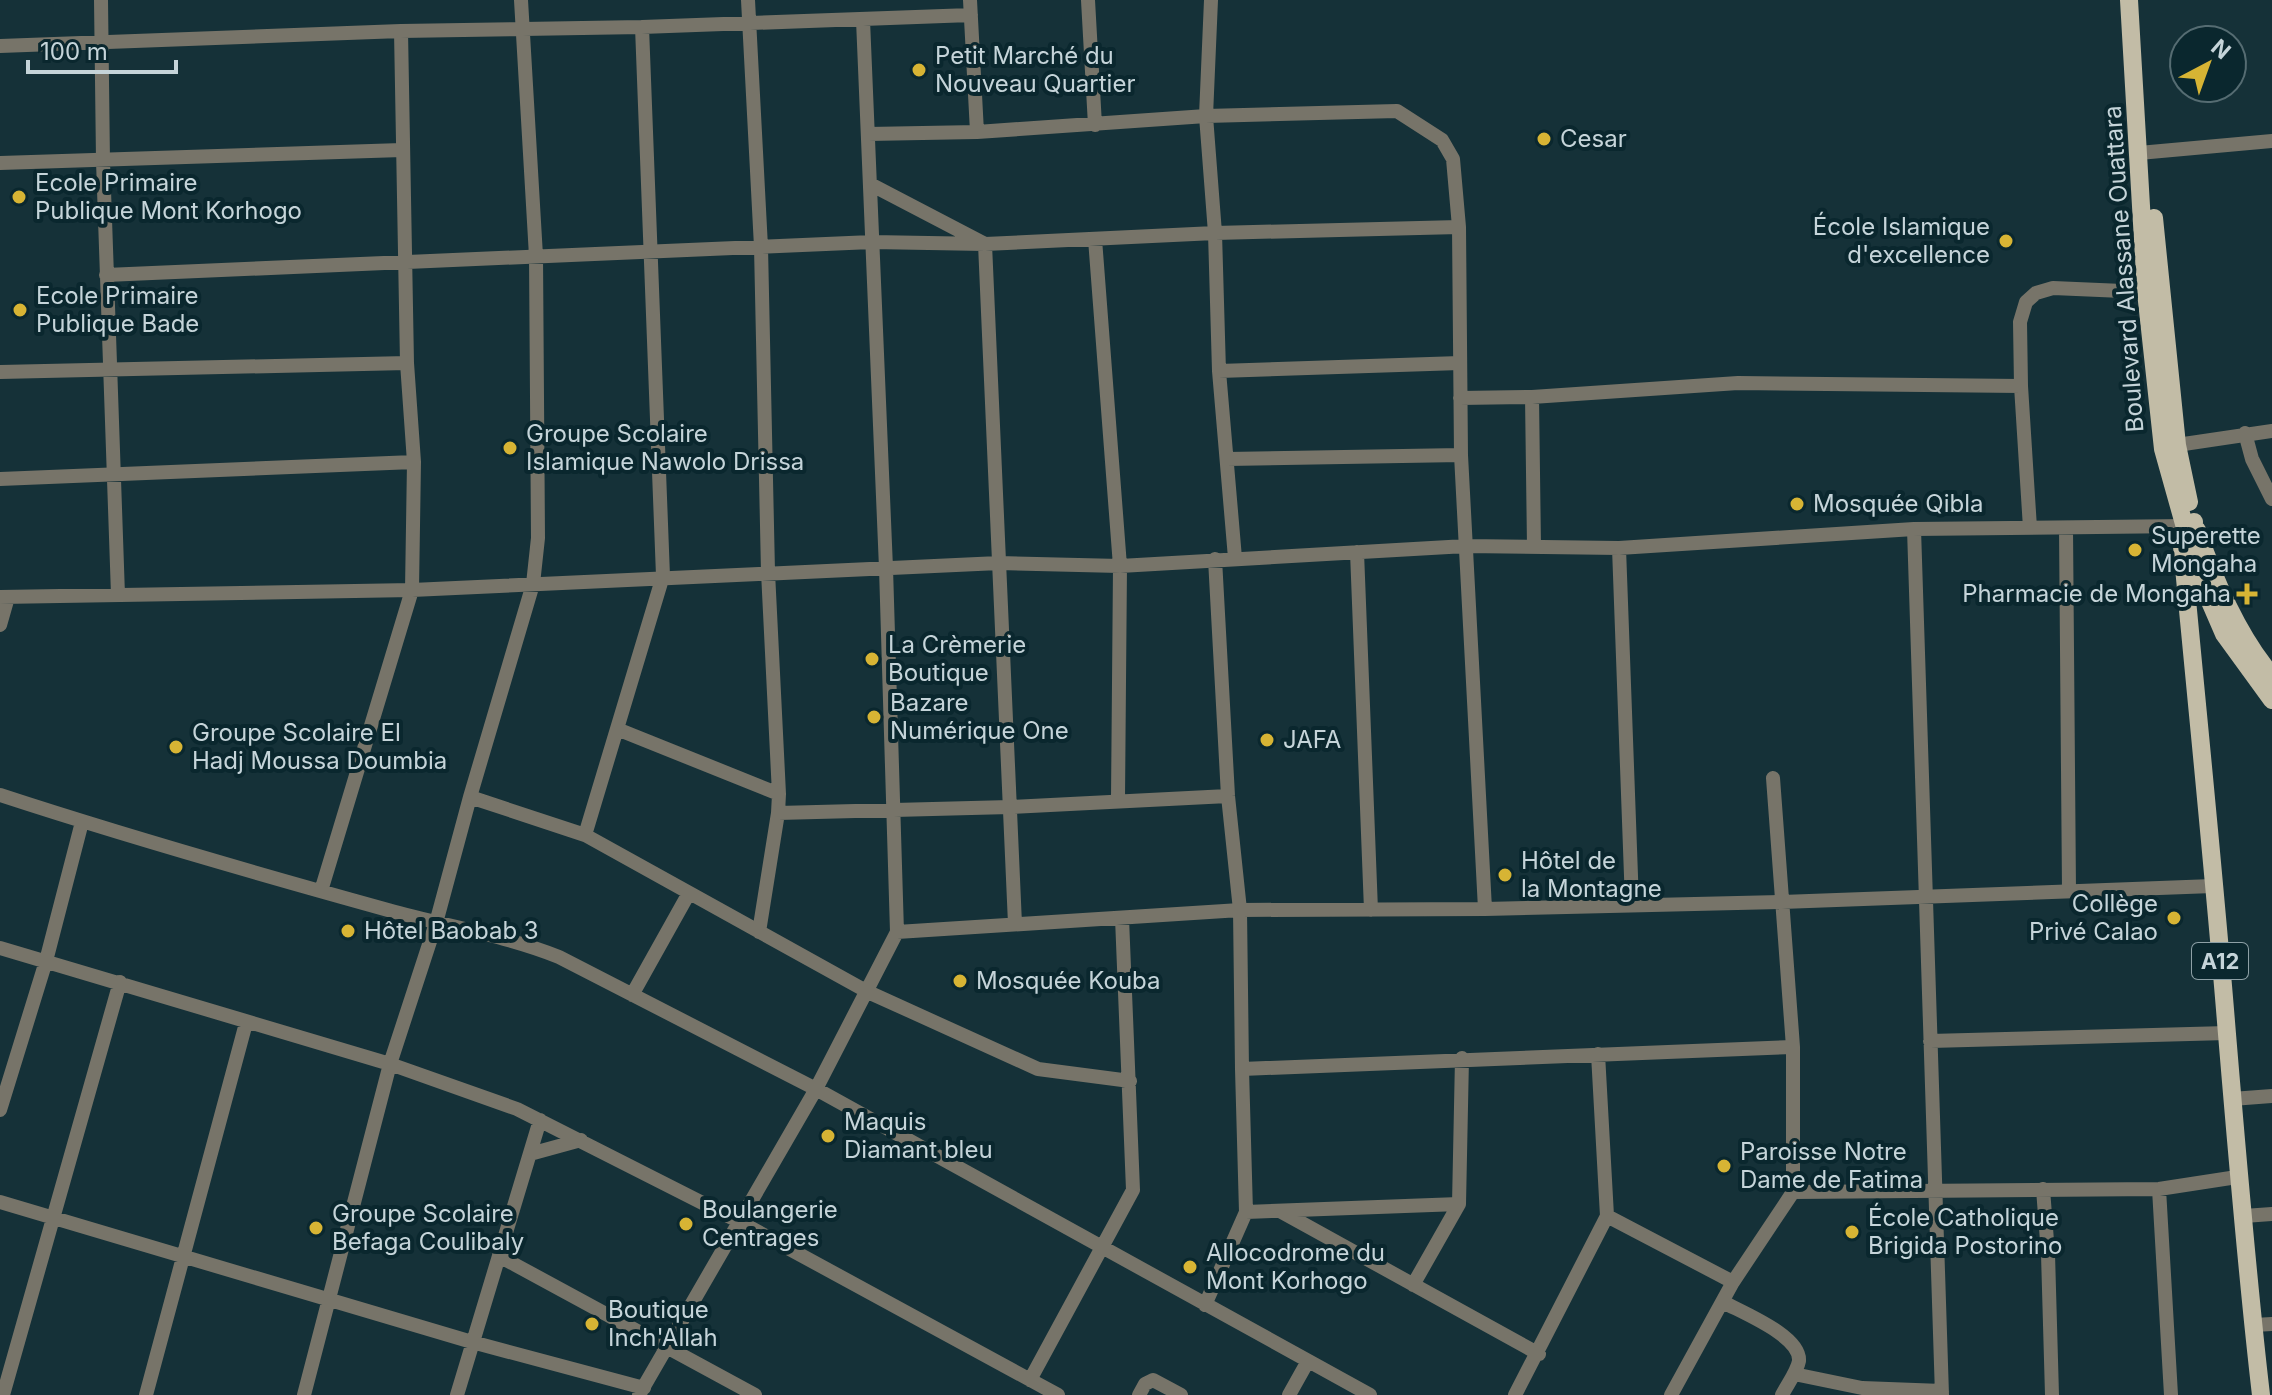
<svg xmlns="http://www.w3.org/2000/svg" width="2272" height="1395" viewBox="0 0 2272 1395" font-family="Inter,sans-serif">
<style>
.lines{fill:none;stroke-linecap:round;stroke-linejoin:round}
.minor{stroke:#777469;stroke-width:14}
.major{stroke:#c2bca6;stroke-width:18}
.poi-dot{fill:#d7b434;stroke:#0a272e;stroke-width:3}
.labels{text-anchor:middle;stroke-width:8;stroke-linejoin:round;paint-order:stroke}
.shield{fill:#0a272e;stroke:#8da0a6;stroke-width:2}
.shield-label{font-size:22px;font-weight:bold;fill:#c5d4d9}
.poi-label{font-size:24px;fill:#c5d4d9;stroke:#0a272e;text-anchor:start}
.street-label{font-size:24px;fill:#c5d4d9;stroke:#0a272e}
</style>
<rect width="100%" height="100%" fill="#153138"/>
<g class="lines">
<!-- minor -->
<path class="minor" d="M101,0L103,161L118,595
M748,0L761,247L768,572L779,794L778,813L759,932
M970,0L977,132
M1088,0L1095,125
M1211,0L1206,116L1215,233L1219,371L1235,558
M0,46L401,31L642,27L971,15
M868,134L977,132L1206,116L1397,111L1442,140L1453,159L1459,227L1461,455L1485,909
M2139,153L2272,141
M0,163L402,150
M870,184L985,244L1015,924
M1095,239L1120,566L1118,799
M106,275L872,242L985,244L1215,233L1459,227
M1219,371L1460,363
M0,372L407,363
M1532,397L1534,547
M1460,398L1532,397L1738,383L2021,386
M2245,433L2252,459L2272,499
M2177,445L2272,431
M1227,459L1461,455
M0,479L414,462
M2030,528L2021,386L2020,322L2026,302L2036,293L2053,288L2146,292
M2066,528L2069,891
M1914,529L1942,1395
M1619,548L1632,903
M1357,552L1371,910
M0,597L412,590L999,563L1120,566L1466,546L1619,548L1914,529L2185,526
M0,625L8,597
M617,729L779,794
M0,795C128,837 258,874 388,910C445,926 504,935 559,957L816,1089L1370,1395
M470,797L585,835L868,992L1038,1069L1130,1081
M778,813L1010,807L1228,796
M585,835L663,576L642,27
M321,891L412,590L414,462L407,363L401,31
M897,932L1240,910L1485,909L1782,902L2213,886
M0,948L390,1064L517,1109L740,1222L1058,1395
M632,995L689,893
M1930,1041L2227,1033
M1598,1054L1607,1216L1733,1282
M1242,1069L1793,1047
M2232,1099L2272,1096
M0,1110L46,961L82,822
M530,1154L581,1140
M2043,1189L2048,1254L2052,1395
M2159,1189L2171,1395
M1793,1192L2159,1189L2237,1177
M0,1202L472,1342L644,1388
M1280,1211L1539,1354
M1246,1212L1459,1204
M2244,1216L2272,1214
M499,1256L755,1395
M1413,1285L1459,1204L1462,1058
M1723,1302C1743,1313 1801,1336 1799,1361C1797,1372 1787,1385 1782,1395
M1205,1305L1246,1212L1242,1069L1240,910L1228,796L1215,559
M2254,1325L2272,1324
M1794,1374L1862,1388L1942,1391
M1030,1380L1133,1190L1122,918
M3,1395L120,982
M146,1395L246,1023
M304,1395L390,1064L436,923L470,797L533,584L538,538L536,256L521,0
M457,1395L540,1120
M639,1395L816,1089L897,932L886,568L863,20
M1139,1395L1145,1384L1153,1380L1181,1395
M1289,1395L1308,1361
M1515,1395L1607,1216
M1671,1395L1733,1282L1793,1192V1047L1773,778"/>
<!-- major -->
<path class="major" d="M2129,0L2146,292L2163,449L2198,574L2224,634L2272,700
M2154,218L2177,445L2189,502
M2194,522L2185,526L2182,546C2197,709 2214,871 2227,1034C2237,1154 2247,1275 2261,1395
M2197,530C2215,581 2237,634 2272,676"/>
</g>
<!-- markers -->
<g class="poi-dot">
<circle cx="919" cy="70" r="8"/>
<circle cx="1544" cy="139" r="8"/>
<circle cx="19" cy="197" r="8"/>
<circle cx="2006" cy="241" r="8"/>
<circle cx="20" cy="310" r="8"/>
<circle cx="510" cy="448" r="8"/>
<circle cx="1797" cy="504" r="8"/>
<circle cx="2135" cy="550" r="8"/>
<path d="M2243 582h8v8h8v8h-8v8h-8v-8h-8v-8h8z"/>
<circle cx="872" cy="659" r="8"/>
<circle cx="874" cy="717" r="8"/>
<circle cx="1267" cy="740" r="8"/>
<circle cx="176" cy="747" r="8"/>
<circle cx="1505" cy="875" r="8"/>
<circle cx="2174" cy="918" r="8"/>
<circle cx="348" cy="931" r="8"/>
<circle cx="960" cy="981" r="8"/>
<circle cx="828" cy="1136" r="8"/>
<circle cx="1724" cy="1166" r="8"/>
<circle cx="686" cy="1224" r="8"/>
<circle cx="316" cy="1228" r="8"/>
<circle cx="1852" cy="1232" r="8"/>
<circle cx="1190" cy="1267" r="8"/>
<circle cx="592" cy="1324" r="8"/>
</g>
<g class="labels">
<!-- shield labels -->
<rect class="shield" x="2192" y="943" width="56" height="36" rx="6"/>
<g class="shield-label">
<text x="2220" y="969">A12</text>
</g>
<!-- poi labels -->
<g class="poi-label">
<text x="935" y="64">Petit Marché du<tspan x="935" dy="28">Nouveau Quartier</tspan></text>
<text x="1560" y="147">Cesar</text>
<text x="35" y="191">Ecole Primaire<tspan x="35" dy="28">Publique Mont Korhogo</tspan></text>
<text x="1990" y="235" text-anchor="end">École Islamique<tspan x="1990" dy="28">d'excellence</tspan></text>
<text x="36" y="304">Ecole Primaire<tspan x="36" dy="28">Publique Bade</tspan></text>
<text x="526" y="442">Groupe Scolaire<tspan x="526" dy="28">Islamique Nawolo Drissa</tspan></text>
<text x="1813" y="512">Mosquée Qibla</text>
<text x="2151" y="544">Superette<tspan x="2151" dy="28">Mongaha</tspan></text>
<text x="2231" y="602" text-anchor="end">Pharmacie de Mongaha</text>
<text x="888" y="653">La Crèmerie<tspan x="888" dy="28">Boutique</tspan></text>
<text x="890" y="711">Bazare<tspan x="890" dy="28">Numérique One</tspan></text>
<text x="192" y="741">Groupe Scolaire El<tspan x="192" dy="28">Hadj Moussa Doumbia</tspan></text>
<text x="1283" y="748">JAFA</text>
<text x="1521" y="869">Hôtel de<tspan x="1521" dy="28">la Montagne</tspan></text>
<text x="2158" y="912" text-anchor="end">Collège<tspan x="2158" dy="28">Privé Calao</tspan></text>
<text x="364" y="939">Hôtel Baobab 3</text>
<text x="976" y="989">Mosquée Kouba</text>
<text x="844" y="1130">Maquis<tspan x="844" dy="28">Diamant bleu</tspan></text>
<text x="1740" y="1160">Paroisse Notre<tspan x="1740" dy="28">Dame de Fatima</tspan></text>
<text x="702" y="1218">Boulangerie<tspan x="702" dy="28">Centrages</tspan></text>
<text x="332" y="1222">Groupe Scolaire<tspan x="332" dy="28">Befaga Coulibaly</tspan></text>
<text x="1868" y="1226">École Catholique<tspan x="1868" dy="28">Brigida Postorino</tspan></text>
<text x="1206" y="1261">Allocodrome du<tspan x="1206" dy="28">Mont Korhogo</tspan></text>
<text x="608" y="1318">Boutique<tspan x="608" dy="28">Inch'Allah</tspan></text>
</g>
<!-- street labels -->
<g class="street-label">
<text transform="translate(2124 269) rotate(-94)" y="8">Boulevard Alassane Ouattara</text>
</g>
</g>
<!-- north arrow -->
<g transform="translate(2208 64) rotate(41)"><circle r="38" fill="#0a272e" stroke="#556c72" stroke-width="2"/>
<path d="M0-6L14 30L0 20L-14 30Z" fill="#d7b434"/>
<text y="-12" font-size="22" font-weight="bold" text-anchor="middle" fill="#c5d4d9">N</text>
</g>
<!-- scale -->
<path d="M28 60v12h148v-12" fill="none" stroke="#c5d4d9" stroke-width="4"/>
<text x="40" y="60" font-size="24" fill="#c5d4d9" stroke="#0a272e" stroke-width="6" paint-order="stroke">100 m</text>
</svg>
